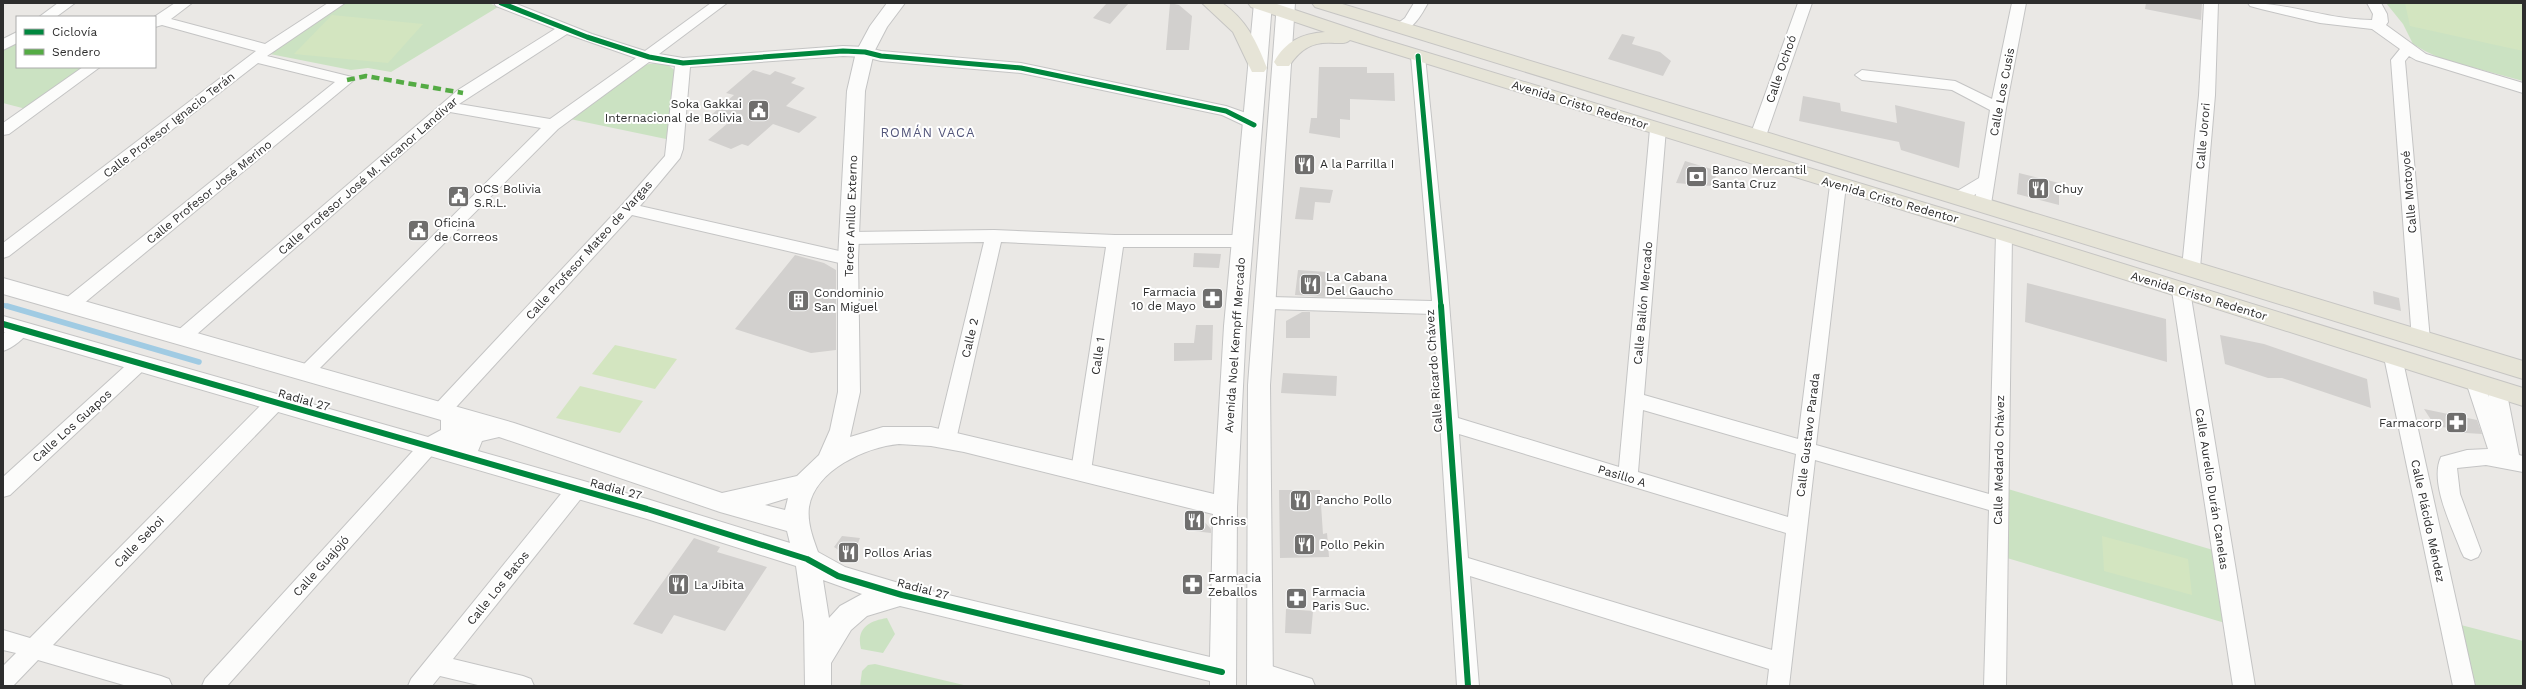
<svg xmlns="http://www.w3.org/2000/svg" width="2526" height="689" viewBox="0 0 2526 689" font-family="'Work Sans',sans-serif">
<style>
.green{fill:#cbe2c2}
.pitch{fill:#d3e5c0}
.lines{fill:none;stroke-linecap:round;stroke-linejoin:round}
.stream-far1{stroke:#a0cbe3;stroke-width:4.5}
.stream{stroke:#a0cbe3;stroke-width:5.5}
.building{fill:#d2d0ce}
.street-casing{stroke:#c4c4c4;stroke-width:2}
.secondary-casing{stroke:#c4c4c4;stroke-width:2}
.primary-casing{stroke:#c6c5c3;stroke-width:2}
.street{fill:#fcfcfb;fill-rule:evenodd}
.secondary{fill:#fcfcfb;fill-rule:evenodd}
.primary{fill:#e6e4d7;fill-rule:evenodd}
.quiet{stroke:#54ab44;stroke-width:4.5;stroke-dasharray:8 4.5;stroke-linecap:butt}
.cycleway-far1-casing{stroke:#fff;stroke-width:7}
.cycleway-casing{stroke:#fff;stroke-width:9}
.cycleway-far1{stroke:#00873e;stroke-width:5}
.cycleway{stroke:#00873e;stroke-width:6}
.labels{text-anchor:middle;stroke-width:4;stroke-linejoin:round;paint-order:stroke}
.street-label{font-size:12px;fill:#2d2d2d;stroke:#fff}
.poi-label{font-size:12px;fill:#2d2d2d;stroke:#fff;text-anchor:start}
.neighbourhood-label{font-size:13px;letter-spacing:1px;fill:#52557a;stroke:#fff}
</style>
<rect width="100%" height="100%" fill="#eae8e5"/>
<!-- green -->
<path class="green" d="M344,3H489L498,7L391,72L368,68L351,70L270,54Z
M2386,3H2523V81L2442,59L2425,51L2413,44L2403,24Z
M14,43H17V67H86L26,109L3,103V50Z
M658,63L668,65L677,72L666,139L570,119L642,65Z
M2008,489L2213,550L2225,623L2007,558Z
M887,618L895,634L883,653L861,649C856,629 868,621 887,618Z
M2457,624L2523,641V686L2472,685Z
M875,664L968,686H860L862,671L868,665Z"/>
<!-- pitch -->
<path class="pitch" d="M2405,3H2523V51L2410,26Z
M332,15L423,24L388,63L294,54Z
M615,345L677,359L655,389L592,374Z
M580,386L643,401L620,433L556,418Z
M2102,536L2188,559L2192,595L2104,571Z"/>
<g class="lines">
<!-- stream-far1 -->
<path class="stream-far1" d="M3,305L10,307"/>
<!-- stream -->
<path class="stream" d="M7,306L199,362"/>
</g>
<!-- building -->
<path class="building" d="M1107,3H1129L1110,24L1093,18Z
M1170,3L1179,5L1192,16L1189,50H1166Z
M2146,3H2202L2201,20L2145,9Z
M1622,34L1635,37L1632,44L1660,52L1671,61L1663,76L1608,59Z
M1319,67H1367V73H1394L1395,101L1350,99V120L1340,119V138L1309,133L1311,118H1317Z
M753,70L770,75L775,71L796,78L791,83L805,88L786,106L817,117L799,133L773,124L748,146L742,144L731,149L708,140L728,123L710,116L734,95L726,93Z
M1803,96L1840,103L1841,111L1897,123L1895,105L1965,122L1959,168L1901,150L1899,142L1799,121Z
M1685,161L1718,171L1712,186L1676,183Z
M2019,173L2059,183V205L2017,194Z
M1300,187L1333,190L1330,203L1315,202L1313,220L1295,219Z
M1194,253L1221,254L1219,268L1193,267Z
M795,255L824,263L836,270V350L811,353L735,329Z
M1298,270L1327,272L1325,297L1295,295Z
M2027,283L2166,319L2167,362L2025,322Z
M2373,291L2399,298L2401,311L2374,304Z
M1302,312H1310V338H1286V321Z
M1196,325H1213L1212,360L1174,361V343H1194Z
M2220,335L2264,344L2367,379L2371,408L2282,378H2268L2225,364Z
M1283,373L1337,376L1336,396L1281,393Z
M2424,409L2477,420L2482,434L2451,432L2449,428L2435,426Z
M1279,490H1320L1323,534L1327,533L1329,557L1280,558Z
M1189,515L1200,517L1211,529V533L1185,530Z
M842,536L860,538L852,559L834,547Z
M694,538L720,547L717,552L767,567L725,631L674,615L662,634L633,624Z
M1286,609L1313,611L1311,634L1285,633Z"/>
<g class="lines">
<defs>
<path id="street" d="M58,3H75L56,17H39Z
M175,3H192L171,19L265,44L328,3H345L267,56L352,77L354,80L77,309L71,310L65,309L62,304L65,299L335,82L258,63L9,256L3,258V243L256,51L162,25L155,27L154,17Z
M494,3H514L592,34L645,51L711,3H727L659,54L683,58L843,46L865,47L881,51L1021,63L1226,106L1246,113L1262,125L1254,130L1222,115L1021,73L881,61L865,57L843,56L690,67L683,149L680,158L640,206L848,253L854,255L857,259L854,263L848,265L632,215L447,417L440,419L433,417L431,412L433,407L622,205L665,156L675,66L649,62L558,129L310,378L304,380L298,378L295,373L541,128L450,112L188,342L182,344L176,342L173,337L176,332L458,90L555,29L496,6ZM567,34L636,58L550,119L459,104Z
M1414,3H1428C1421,15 1412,34 1395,30L1393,27L1405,18Z
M1798,3H1812L1766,136L1764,140H1752L1750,136Z
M2012,3H2026L2006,108L1991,204L1989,208H1977L1975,204L1976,194L1960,203L1954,201L1952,197L1954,193L1979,178L1990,110L1952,90L1862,80L1855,75L1862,70L1955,81L1992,99Z
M2204,3H2218L2215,95L2200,268L2197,272L2191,274L2185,272L2182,268L2199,95Z
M2248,3C2290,3 2329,20 2372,20L2373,14L2367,3H2381L2387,14L2388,22L2386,25L2426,54L2523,83V93L2416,60L2409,56L2405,61L2430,340L2427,345L2421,347L2415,345L2412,340L2391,60L2400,49L2372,29L2320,23L2261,9L2250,6Z
M17,32V43L3,50V39Z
M1418,51L1425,56L1447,277L1458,418L1619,467L1650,129L1658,124L1666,129L1644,395L1798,439L1830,185L1832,181H1844L1846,185L1816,445L1989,494L1996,234L1998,230H2010L2012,234L2006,686H1984L1989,510L1815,460L1789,686H1767L1769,669L1470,576L1479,686H1457L1433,314L1266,309L1260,308L1257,303L1260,298L1266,297L1432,301L1411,56ZM1643,410L1796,454L1788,517L1638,472ZM1459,434L1786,533L1772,650L1468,558Z
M83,67H100L9,134L3,135V123Z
M994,230L1115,235H1241L1247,237L1249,241L1247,245L1241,247H1123L1091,471L1088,477L1081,479L1074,477L1071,471L1106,247L1001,242L956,440L953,445L946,448L939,445L936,440L984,242L850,244L844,242L842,238L844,234L850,232Z
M2181,285L2187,287L2190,291L2255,686H2233L2172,291L2175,287Z
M21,322L27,324L30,329C25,338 13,348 3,351V334L15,324Z
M2393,350L2399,352L2402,357L2475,686H2453L2384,357L2387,352Z
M140,356L146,358L149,363L146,368L10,495L3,497V477L134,358Z
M2475,375L2482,377L2489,397L2488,389L2490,384L2497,382L2504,384L2506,389L2519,455L2523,456V472L2486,465L2457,468L2460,494L2481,551L2478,557L2471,560L2464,557L2461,551C2452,527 2429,482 2441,457L2467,450L2488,449L2466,382L2468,377Z
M275,396L282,398L284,403L282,408L53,645L161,676L169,679L172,686H127L38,660L13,686H3V666L16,653L3,650V630L30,638L268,398Z
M429,438L436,441L439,446L436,451L227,686H202L205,679L422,441Z
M576,482L583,484L586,490L583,496L453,659L523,676L531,679L534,686H482L440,676L432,686H408L411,679L569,484Z
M1259,662L1312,679L1315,686H1272L1251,679L1248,672L1251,665Z"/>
<path id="secondary" d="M887,3H905L887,27L874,52L865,91L858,259L860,392L850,437L883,427H931L1214,494L1224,326L1254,3H1272L1246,326L1237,507L1236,686H1210V681L900,606L867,616L851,630L831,663V686H805L804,622L796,566L647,519L3,332V316L428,437L441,430V420L3,294V278L514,423L722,493L797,476L819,455L830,430L838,392V259L847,91L856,52L870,26ZM499,437L720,512L787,531L790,543L647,499L478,451L482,441ZM899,444L931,446L964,452L1213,514L1210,657L902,584L845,567L818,552C813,538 807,523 809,507C815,470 866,447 899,444ZM788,498L785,510L765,505ZM823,580L862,594L840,606L829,618Z
M1277,3H1295L1270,385L1273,686H1247L1248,385Z"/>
<path id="primary" d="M1202,3H1222C1246,19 1257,42 1267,68L1264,72H1252L1233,32Z
M1248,3H1274L1379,38L2011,229L2523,388V406L1997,239L1350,40C1346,44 1341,43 1335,43C1313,41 1301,48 1289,66H1277L1274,62C1286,41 1301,34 1325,32L1251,7Z
M1312,3H1339L2523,361V379L1315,7Z"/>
</defs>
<!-- street casing -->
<use href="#street" class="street-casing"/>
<!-- secondary casing -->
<use href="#secondary" class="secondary-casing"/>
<!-- primary casing -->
<use href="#primary" class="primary-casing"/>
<!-- street -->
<use href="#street" class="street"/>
<!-- secondary -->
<use href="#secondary" class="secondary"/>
<!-- primary -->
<use href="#primary" class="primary"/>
<!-- quiet -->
<path class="quiet" d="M347,80L366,76L463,93"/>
<defs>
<path id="cycleway-far1" d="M501,3L587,37L649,57L683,63L843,51L865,52L881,56L1021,68L1226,111L1254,125
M1418,56L1441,307"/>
<path id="cycleway" d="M1441,306L1468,686
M3,324L647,509L807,559L838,576L902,595L1222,672"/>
</defs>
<!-- cycleway-far1 casing -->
<use href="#cycleway-far1" class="cycleway-far1-casing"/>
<!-- cycleway casing -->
<use href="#cycleway" class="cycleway-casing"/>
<!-- cycleway-far1 -->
<use href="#cycleway-far1" class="cycleway-far1"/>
<!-- cycleway -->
<use href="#cycleway" class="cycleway"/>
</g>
<!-- icons -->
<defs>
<symbol id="civic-square" viewBox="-11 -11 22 22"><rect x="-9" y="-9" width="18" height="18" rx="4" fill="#6f6e6d" stroke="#fff"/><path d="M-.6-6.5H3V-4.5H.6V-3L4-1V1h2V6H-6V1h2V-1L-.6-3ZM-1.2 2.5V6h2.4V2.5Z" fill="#fff"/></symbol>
<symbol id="restaurant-square" viewBox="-11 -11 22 22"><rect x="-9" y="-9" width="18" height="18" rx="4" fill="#6f6e6d" stroke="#fff"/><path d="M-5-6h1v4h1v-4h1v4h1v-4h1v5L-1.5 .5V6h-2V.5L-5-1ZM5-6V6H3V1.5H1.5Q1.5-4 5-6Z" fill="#fff"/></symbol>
<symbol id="bank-square" viewBox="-11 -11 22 22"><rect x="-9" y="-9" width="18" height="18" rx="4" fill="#6f6e6d" stroke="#fff"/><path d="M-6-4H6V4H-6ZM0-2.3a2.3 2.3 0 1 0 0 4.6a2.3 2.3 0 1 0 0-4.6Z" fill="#fff"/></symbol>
<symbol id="pharmacy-square" viewBox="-11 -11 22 22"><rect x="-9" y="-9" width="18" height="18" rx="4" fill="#6f6e6d" stroke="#fff"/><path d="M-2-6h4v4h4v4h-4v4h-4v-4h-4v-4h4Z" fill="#fff"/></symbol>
<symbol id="building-square" viewBox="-11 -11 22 22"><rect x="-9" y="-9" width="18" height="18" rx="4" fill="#6f6e6d" stroke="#fff"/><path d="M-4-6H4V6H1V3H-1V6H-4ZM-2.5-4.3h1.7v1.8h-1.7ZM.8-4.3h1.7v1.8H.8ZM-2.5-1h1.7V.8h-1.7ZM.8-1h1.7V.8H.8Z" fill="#fff"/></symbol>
</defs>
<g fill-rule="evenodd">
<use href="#civic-square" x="746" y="98" width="25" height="25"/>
<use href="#restaurant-square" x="1292" y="152" width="25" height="25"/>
<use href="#bank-square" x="1684" y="164" width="25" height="25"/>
<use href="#restaurant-square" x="2026" y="176" width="25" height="25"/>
<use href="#civic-square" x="446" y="184" width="25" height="25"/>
<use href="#civic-square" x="406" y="218" width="25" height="25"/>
<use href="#restaurant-square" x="1298" y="272" width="25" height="25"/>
<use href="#pharmacy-square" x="1200" y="286" width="25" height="25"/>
<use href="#building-square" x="786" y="288" width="25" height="25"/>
<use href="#pharmacy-square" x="2444" y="410" width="25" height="25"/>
<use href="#restaurant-square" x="1288" y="488" width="25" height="25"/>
<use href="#restaurant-square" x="1182" y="508" width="25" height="25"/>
<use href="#restaurant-square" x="1292" y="532" width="25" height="25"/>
<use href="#restaurant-square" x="836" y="540" width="25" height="25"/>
<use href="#restaurant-square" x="666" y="572" width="25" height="25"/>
<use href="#pharmacy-square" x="1180" y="572" width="25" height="25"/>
<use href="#pharmacy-square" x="1284" y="586" width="25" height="25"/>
</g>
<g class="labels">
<!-- street labels -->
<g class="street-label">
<text transform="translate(1781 69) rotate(-71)" y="4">Calle Ochoó</text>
<text transform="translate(2002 92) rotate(-79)" y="4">Calle Los Cusis</text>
<text transform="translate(1580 105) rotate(17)" y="4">Avenida Cristo Redentor</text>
<text transform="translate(169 125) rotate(-38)" y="4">Calle Profesor Ignacio Terán</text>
<text transform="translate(2203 136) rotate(-85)" y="4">Calle Jorori</text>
<text transform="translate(368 176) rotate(-41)" y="4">Calle Profesor José M. Nicanor Landívar</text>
<text transform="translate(209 192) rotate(-39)" y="4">Calle Profesor José Merino</text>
<text transform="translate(2409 192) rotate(-95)" y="4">Calle Motoyoé</text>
<text transform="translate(1890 200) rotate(16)" y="4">Avenida Cristo Redentor</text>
<text transform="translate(851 216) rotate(-88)" y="4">Tercer Anillo Externo</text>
<text transform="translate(589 250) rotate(-48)" y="4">Calle Profesor Mateo de Vargas</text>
<text transform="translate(2199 296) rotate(17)" y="4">Avenida Cristo Redentor</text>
<text transform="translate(1643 303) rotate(-85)" y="4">Calle Bailón Mercado</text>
<text transform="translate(970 338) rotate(-77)" y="4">Calle 2</text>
<text transform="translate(1235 345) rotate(-86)" y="4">Avenida Noel Kempff Mercado</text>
<text transform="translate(1098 356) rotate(-82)" y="4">Calle 1</text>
<text transform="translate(1434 371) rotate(-94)" y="4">Calle Ricardo Chávez</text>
<text transform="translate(304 400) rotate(16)" y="4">Radial 27</text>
<text transform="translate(72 426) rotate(-42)" y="4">Calle Los Guapos</text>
<text transform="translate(1808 435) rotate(-83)" y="4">Calle Gustavo Parada</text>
<text transform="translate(1999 460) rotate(-89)" y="4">Calle Medardo Chávez</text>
<text transform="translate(1622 476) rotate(17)" y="4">Pasillo A</text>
<text transform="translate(616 489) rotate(15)" y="4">Radial 27</text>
<text transform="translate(2212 489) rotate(81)" y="4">Calle Aurelio Durán Canelas</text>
<text transform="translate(2428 521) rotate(78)" y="4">Calle Plácido Méndez</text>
<text transform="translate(139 542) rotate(-46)" y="4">Calle Seboi</text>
<text transform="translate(321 566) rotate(-48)" y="4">Calle Guajojó</text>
<text transform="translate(498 588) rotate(-51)" y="4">Calle Los Batos</text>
<text transform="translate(923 589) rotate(15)" y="4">Radial 27</text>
</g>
<!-- poi labels -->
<g class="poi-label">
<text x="742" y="108" text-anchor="end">Soka Gakkai<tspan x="742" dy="14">Internacional de Bolivia</tspan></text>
<text x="1320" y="168">A la Parrilla I</text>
<text x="1712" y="174">Banco Mercantil<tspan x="1712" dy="14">Santa Cruz</tspan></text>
<text x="474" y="193">OCS Bolivia<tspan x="474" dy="14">S.R.L.</tspan></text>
<text x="2054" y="193">Chuy</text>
<text x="434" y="227">Oficina<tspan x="434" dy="14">de Correos</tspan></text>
<text x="1326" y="281">La Cabana<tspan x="1326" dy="14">Del Gaucho</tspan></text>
<text x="1196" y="296" text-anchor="end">Farmacia<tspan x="1196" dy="14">10 de Mayo</tspan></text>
<text x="814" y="297">Condominio<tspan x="814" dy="14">San Miguel</tspan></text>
<text x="2442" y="427" text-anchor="end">Farmacorp</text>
<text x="1316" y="504">Pancho Pollo</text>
<text x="1210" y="525">Chriss</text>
<text x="1320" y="549">Pollo Pekin</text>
<text x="864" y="557">Pollos Arias</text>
<text x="1208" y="582">Farmacia<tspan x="1208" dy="14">Zeballos</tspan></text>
<text x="694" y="589">La Jibita</text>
<text x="1312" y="596">Farmacia<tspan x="1312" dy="14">Paris Suc.</tspan></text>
</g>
<!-- neighbourhood labels -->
<g class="neighbourhood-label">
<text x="928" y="137">ROMÁN VACA</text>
</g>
</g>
<!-- border -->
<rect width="2526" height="689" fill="none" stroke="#2d2d2d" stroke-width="8"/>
<!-- legend -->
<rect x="16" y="16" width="140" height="52" fill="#ffffff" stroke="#ababab"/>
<rect x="24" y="29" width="20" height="6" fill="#00873e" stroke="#ababab"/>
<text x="52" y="36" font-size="12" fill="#2d2d2d">Ciclovía</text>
<rect x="24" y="49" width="20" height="6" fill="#54ab44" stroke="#ababab"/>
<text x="52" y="56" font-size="12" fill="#2d2d2d">Sendero</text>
</svg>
